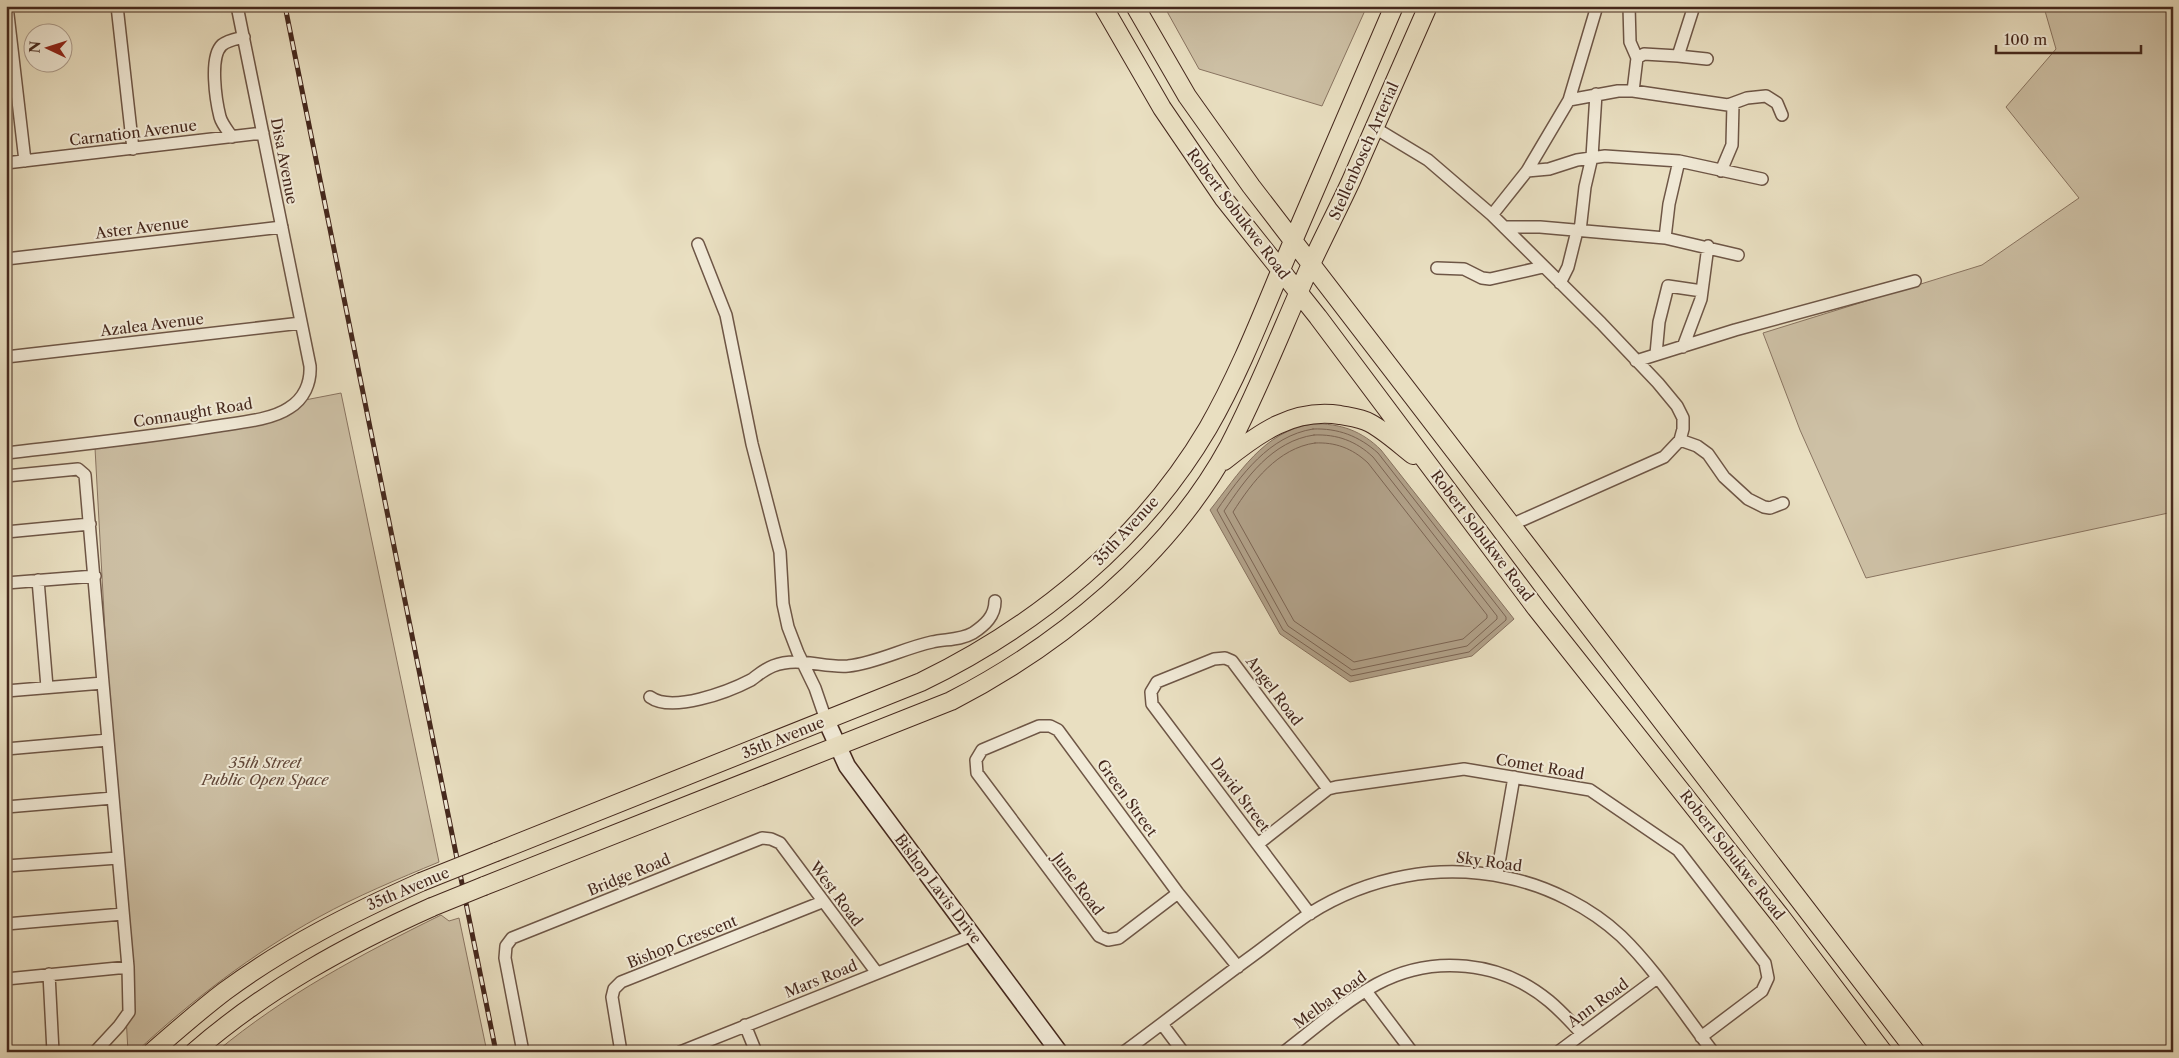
<svg xmlns="http://www.w3.org/2000/svg" width="2179" height="1058" viewBox="0 0 2179 1058" font-family="'Libre Caslon Text',serif">
<style>
.green{fill:#cdc0a5;stroke:#897461}
.water{fill:#b1a189;stroke:#86715e}
.lines{fill:none;stroke-linecap:round;stroke-linejoin:round}
.shore{stroke:#7b6453;stroke-width:1}
.street-casing{stroke:#6e5646;stroke-width:14}
.secondary-casing{stroke:#45281d;stroke-width:19}
.primary-casing{stroke:#45281d;stroke-width:20}
.street{stroke:#f1ead7;stroke-width:11}
.secondary{stroke:#f1ead7;stroke-width:16}
.primary{stroke:#e9dfc1;stroke-width:18}
.rail-casing{stroke:#45281d;stroke-width:5}
.rail{stroke:#f1ead7;stroke-width:3;stroke-dasharray:9;stroke-linecap:butt}
.primary-bridge-casing{stroke:#45281d;stroke-width:20;stroke-linecap:butt}
.primary-bridge{stroke:#e9dfc1;stroke-width:18}
.labels{text-anchor:middle;stroke-width:4;stroke-linejoin:round;paint-order:stroke}
.street-label{font-size:15px;fill:#45281d;stroke:#f1ead7}
.park-label{font-size:15px;font-style:italic;fill:#604638;stroke:#f1ead7}
</style>
<rect width="100%" height="100%" fill="#e9dfc1"/>
<filter id="stains"><feTurbulence type="fractalNoise" baseFrequency=".004" numOctaves="4"/><feColorMatrix values="0 0 0 0 .2 0 0 0 0 .09 0 0 0 0 .02 0 0 0 .5 -.17"/></filter>
<radialGradient id="worn" r=".72"><stop offset=".6" stop-color="#630" stop-opacity="0"/><stop offset="1" stop-color="#630" stop-opacity=".3"/></radialGradient>
<!-- green -->
<path class="green" d="M1164,6H1367L1322,106L1199,69Z
M2047,6H2173V512L1866,578L1800,430L1763,333L1982,265L2079,198L2006,107L2056,49L2045,11Z
M341,393L439,862C398,879 357,896 319,917C252,954 192,1000 136,1052H128L95,448L247,425L305,400Z
M441,915L449,921L459,918L487,1052H216C286,994 360,955 441,915Z"/>
<!-- water -->
<path class="water" d="M1313,424C1340,423 1362,431 1381,450L1514,619L1472,656L1350,682L1280,634L1210,510C1239,474 1263,431 1313,424Z"/>
<g class="lines">
<!-- shore -->
<path class="shore" d="M1313,429C1338,428 1359,436 1378,453L1506,617V620L1469,652L1351,676L1283,630L1217,510C1241,475 1269,436 1313,429Z
M1314,435C1337,434 1356,441 1373,457L1497,616V619L1467,646L1352,670L1288,626L1224,511C1246,478 1272,441 1314,435Z
M1315,443C1335,442 1352,448 1368,463L1487,615V618L1463,639L1354,662L1294,621L1233,512C1252,482 1278,448 1315,443Z"/>
<defs>
<path id="street" d="M7,6L25,161
M117,6L133,149
M1629,6L1630,42L1637,58
M1678,56L1707,59
M1633,91L1637,58L1644,54L1678,56L1694,6
M1569,100L1618,91H1633L1728,105L1747,98L1766,96L1777,103L1782,115
M1375,128L1428,160L1492,215L1601,323L1658,383L1677,406L1683,418V429L1680,440L1664,457L1511,525
M232,137C228,131 222,124 220,117C216,101 209,57 222,45C228,40 236,39 244,37
M6,163L263,133
M1527,171L1549,169L1577,160L1605,156L1679,161L1762,179
M1721,171L1732,145L1733,104
M1492,215L1527,171L1569,100L1597,6
M1504,227H1540L1665,238L1738,255
M1580,231L1585,187L1592,157L1596,94
M1665,238L1669,204L1679,161
M698,244L726,315L752,444L780,552L783,604L788,627L798,653L815,688L826,720
M6,259L282,227
M1437,268L1464,269L1482,278L1490,279L1543,267
M1560,283L1568,267L1577,231
M1683,347L1701,299L1708,246
M1656,354L1659,322L1668,286L1702,291
M6,357L301,323
M1636,361L1735,330L1915,281
M1680,440L1697,446L1708,454L1724,477L1748,499L1764,507L1770,508L1783,503
M6,453C75,445 143,438 211,427C234,423 270,421 289,408C304,399 311,383 310,366L237,6
M6,476L78,469L85,475L103,683L6,691
M6,532L90,524
M38,580L47,687
M6,583L95,576
M650,697C672,713 728,692 751,680C758,675 765,669 773,666C798,656 823,668 848,666C877,663 904,648 932,642C946,639 961,640 973,633C985,625 995,616 995,601
M6,749L108,740
M6,807L113,798
M1258,844L1328,789L1336,787L1464,769L1590,790L1678,850L1765,963L1768,978L1762,991L1701,1037
M6,866L118,858
M1497,875L1514,777
M1178,893L1119,938L1108,940L1099,936L977,773L976,760L982,750L1039,726H1050L1058,730L1178,893L1238,967
M1310,914L1152,704L1151,692L1157,682L1214,659L1225,658L1232,661L1328,789
M6,924L123,914
M49,974L53,1052
M6,979L128,967L103,683
M1366,991L1412,1052
M1162,1024L1183,1052
M745,1025L756,1052
M95,1052L119,1026L129,1012L128,967
M523,1052L505,958L506,946L512,938L762,838L771,839L780,843L877,973
M621,1052L612,997L614,989L621,982L822,902
M680,1052L973,935
M1124,1052C1166,1021 1207,989 1248,959C1269,944 1288,928 1309,914C1369,876 1440,863 1508,878C1548,886 1591,908 1621,936C1656,970 1683,1013 1713,1052
M1284,1052C1314,1029 1344,1002 1377,984C1433,954 1501,961 1549,1001C1561,1011 1571,1022 1582,1034
M1558,1052L1657,978"/>
<path id="secondary" d="M826,720L847,766L1059,1052"/>
<path id="primary" d="M1103,6L1162,108L1224,199L1318,317L1536,608L1781,917L1883,1052
M1135,6L1187,96L1251,186L1916,1052
M1224,461C1259,433 1293,408 1340,415C1350,417 1361,418 1370,423C1385,431 1399,444 1413,455
M496,852L921,682C1037,626 1142,540 1208,428C1242,369 1266,304 1293,241C1326,163 1360,85 1394,6
M484,886L951,701C1060,645 1169,556 1229,446C1260,387 1284,324 1311,264C1324,236 1338,209 1351,181C1377,123 1402,64 1428,6
M152,1052C176,1031 200,1010 225,991C286,946 352,913 421,882
M194,1052C265,990 347,945 432,907"/>
</defs>
<!-- street casing -->
<use href="#street" class="street-casing"/>
<!-- secondary casing -->
<use href="#secondary" class="secondary-casing"/>
<!-- primary casing -->
<use href="#primary" class="primary-casing"/>
<!-- street -->
<use href="#street" class="street"/>
<!-- secondary -->
<use href="#secondary" class="secondary"/>
<!-- primary -->
<use href="#primary" class="primary"/>
<defs>
<path id="rail" d="M285,6L496,1052"/>
</defs>
<!-- rail casing -->
<use href="#rail" class="rail-casing"/>
<!-- rail -->
<use href="#rail" class="rail"/>
<defs>
<path id="primary-bridge" d="M421,882L496,852
M432,907L484,886"/>
</defs>
<!-- primary-bridge casing -->
<use href="#primary-bridge" class="primary-bridge-casing"/>
<!-- primary-bridge -->
<use href="#primary-bridge" class="primary-bridge"/>
</g>
<g class="labels">
<!-- street labels -->
<g class="street-label">
<text transform="translate(133 133) rotate(-7)" y="5">Carnation Avenue</text>
<text transform="translate(1364 151) rotate(-66)" y="5">Stellenbosch Arterial</text>
<text transform="translate(284 161) rotate(79)" y="5">Disa Avenue</text>
<text transform="translate(1238 214) rotate(53)" y="5">Robert Sobukwe Road</text>
<text transform="translate(142 228) rotate(-7)" y="5">Aster Avenue</text>
<text transform="translate(152 325) rotate(-7)" y="5">Azalea Avenue</text>
<text transform="translate(193 413) rotate(-9)" y="5">Connaught Road</text>
<text transform="translate(1126 531) rotate(-47)" y="5">35th Avenue</text>
<text transform="translate(1482 536) rotate(53)" y="5">Robert Sobukwe Road</text>
<text transform="translate(1274 691) rotate(53)" y="5">Angel Road</text>
<text transform="translate(783 738) rotate(-22)" y="5">35th Avenue</text>
<text transform="translate(1540 767) rotate(10)" y="5">Comet Road</text>
<text transform="translate(1240 795) rotate(53)" y="5">David Street</text>
<text transform="translate(1127 798) rotate(54)" y="5">Green Street</text>
<text transform="translate(1732 855) rotate(52)" y="5">Robert Sobukwe Road</text>
<text transform="translate(1489 862) rotate(8)" y="5">Sky Road</text>
<text transform="translate(629 875) rotate(-22)" y="5">Bridge Road</text>
<text transform="translate(1078 884) rotate(53)" y="5">June Road</text>
<text transform="translate(408 889) rotate(-23)" y="5">35th Avenue</text>
<text transform="translate(938 889) rotate(53)" y="5">Bishop Lavis Drive</text>
<text transform="translate(836 894) rotate(53)" y="5">West Road</text>
<text transform="translate(682 942) rotate(-22)" y="5">Bishop Crescent</text>
<text transform="translate(821 979) rotate(-22)" y="5">Mars Road</text>
<text transform="translate(1330 1000) rotate(-36)" y="5">Melba Road</text>
<text transform="translate(1598 1003) rotate(-36)" y="5">Ann Road</text>
</g>
<!-- park labels -->
<g class="park-label">
<text x="265" y="768">35th Street<tspan x="265" dy="17">Public Open Space</tspan></text>
</g>
</g>
<!-- margin -->
<rect width="2179" height="1058" fill="none" stroke="#e9dfc1" stroke-width="25"/>
<rect x="8" y="8" width="2164" height="1043" fill="none" stroke="#45281d" stroke-width="2.5"/>
<rect x="12" y="12" width="2154" height="1033" fill="none" stroke="#45281d"/>
<!-- north arrow -->
<g transform="translate(48 48) rotate(274)"><circle r="24" fill="#f1ead7" stroke="#ac9c8d"/>
<path d="M0-4L9 19L0 12L-9 19Z" fill="#8f2418"/>
<text y="-8" font-size="14" font-weight="bold" text-anchor="middle" fill="#45281d">N</text>
</g>
<!-- scale -->
<path d="M1996 45v8h145v-8" fill="none" stroke="#45281d" stroke-width="2.5"/>
<text x="2004" y="45" font-size="15" fill="#45281d" stroke="#f1ead7" stroke-width="4" paint-order="stroke">100 m</text>
<rect width="100%" height="100%" filter="url(#stains)"/>
<rect width="100%" height="100%" fill="url(#worn)"/>
</svg>
